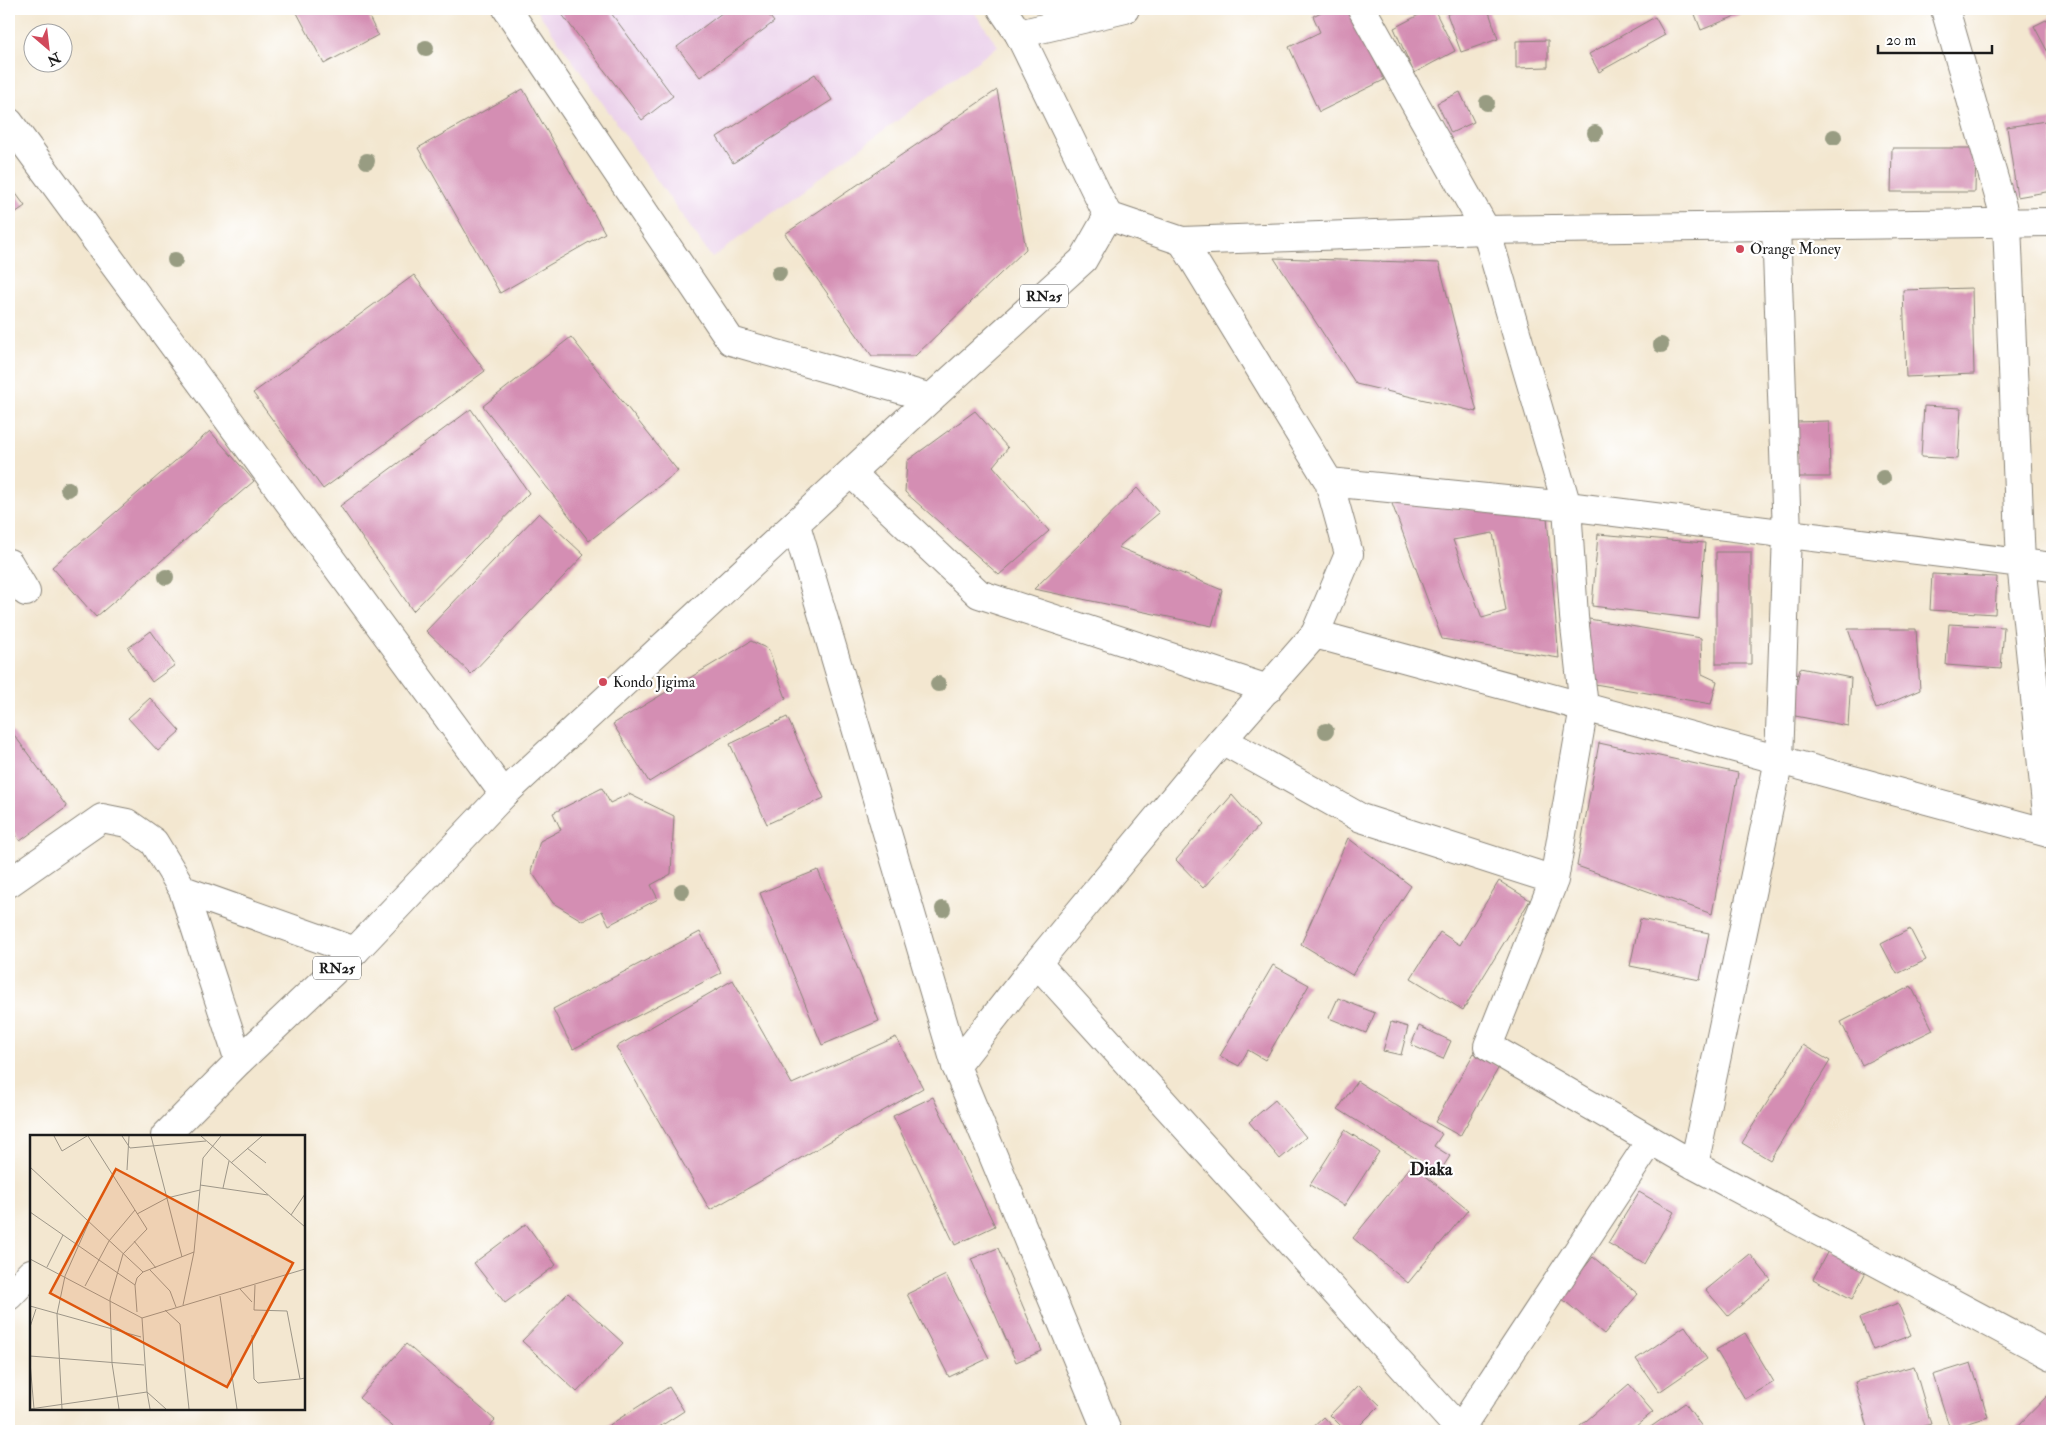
<svg xmlns="http://www.w3.org/2000/svg" width="2061" height="1440" viewBox="0 0 2061 1440" font-family="'IM FELL Double Pica',serif">
<style>
.built{fill:#ebd1eb}
.building{fill:#d48eb3;fill-rule:evenodd}
.lines{fill:none;stroke-linecap:round;stroke-linejoin:round}
.minor-casing{stroke:#888276;stroke-width:30}
.tertiary-casing{stroke:#888276;stroke-width:30}
.secondary-casing{stroke:#888276;stroke-width:30}
.primary-casing{stroke:#888276;stroke-width:30}
.minor{stroke:#fff;stroke-width:28}
.tertiary{stroke:#fff;stroke-width:28}
.secondary{stroke:#fff;stroke-width:28}
.primary{stroke:#fff;stroke-width:28}
.tree{fill:#989c82}
.poi-dot{fill:#d1495b;stroke:#fff;stroke-width:2}
.labels{text-anchor:middle;stroke-width:4.5;stroke-linejoin:round;paint-order:stroke}
.shield{fill:#fff;stroke:#606060;stroke-width:1}
.shield-label{font-size:14px;font-weight:bold;fill:#1c1c1c}
.poi-label{font-size:15px;fill:#1c1c1c;stroke:#fff;text-anchor:start}
.quarter-label{font-size:18px;font-weight:bold;fill:#1c1c1c;stroke:#fff}
.inset-road{fill:none;stroke:#9d9688;stroke-width:1}
.view{fill:#de560d;fill-opacity:0.15;stroke:#de560d;stroke-width:2.5}
.inset-edge{fill:none;stroke:#1c1c1c;stroke-width:2.5}
</style>
<rect width="100%" height="100%" fill="#fff"/>
<filter id="ink" filterUnits="userSpaceOnUse"><feTurbulence type="fractalNoise" baseFrequency=".02" numOctaves="2"/><feDisplacementMap in="SourceGraphic" scale="10" xChannelSelector="R" yChannelSelector="G"/><feConvolveMatrix kernelMatrix="1 2 1 2 8 2 1 2 1" color-interpolation-filters="sRGB"/></filter>
<filter id="wash" filterUnits="userSpaceOnUse"><feTurbulence type="fractalNoise" baseFrequency=".0096" numOctaves="4" result="noise"/><feDisplacementMap in="SourceGraphic" scale="20" xChannelSelector="R" yChannelSelector="G"/><feGaussianBlur stdDeviation="1.12" result="paint"/><feColorMatrix in="noise" values="0 0 0 0 0 0 0 0 0 0 0 0 0 0 0 0 0 1.4 0 .05"/><feComposite in="paint" operator="in"/></filter>
<g filter="url(#wash)">
<rect width="100%" height="100%" fill="#f3e7d0"/>
<!-- built -->
<path class="built" d="M536,9H972L998,46L712,258Z"/>
<g id="blocks">
<!-- building -->
<path class="building" d="M295,9H365L378,35L324,64Z
M558,9H608L673,96L642,120Z
M727,9H764L774,22L700,77L677,47Z
M1327,9H1350L1384,80L1319,112L1289,47L1320,32L1313,16Z
M1430,9H1434L1455,51L1414,73L1394,28Z
M1462,9H1488L1498,39L1461,52L1447,14Z
M1693,9H1753L1701,30Z
M1655,17L1665,35L1599,72L1589,54Z
M2052,17V60L2034,26Z
M1548,40V67L1516,68V41Z
M815,74L832,100L733,163L717,137Z
M523,89L605,233L500,293L418,148Z
M997,90L1026,249L915,356H872L785,234Z
M1460,92L1474,122L1451,133L1437,103Z
M2052,120V191L2017,197L2007,127Z
M1892,148H1976L1975,192H1891Z
M9,184L25,206L9,217Z
M1274,258L1439,263L1477,412L1356,384Z
M414,275L485,371L323,489L253,393Z
M1972,288L1974,374L1906,377L1903,290Z
M571,337L678,471L589,541L483,406Z
M1924,406L1961,408L1958,459L1921,457Z
M471,409L529,493L413,611L340,506Z
M975,411L1008,448L993,466L1049,531L999,575L905,492L907,461Z
M1829,421L1830,477H1797L1796,422Z
M210,431L254,481L96,617L52,567Z
M1137,488L1159,513L1118,547L1222,590L1212,626L1034,589Z
M1391,501L1547,517L1559,658L1442,639ZM1493,533L1506,611L1482,618L1453,540Z
M539,513L584,555L471,674L426,631Z
M1598,534L1705,543L1699,619L1592,606Z
M1716,552H1751V664H1716Z
M1932,574L1997,577L1995,614L1930,610Z
M1583,618L1701,638L1702,674L1717,681L1711,704L1589,683Z
M1949,624L2004,627L2001,669L1946,665Z
M1848,629H1916L1920,690L1876,709Z
M151,631L175,665L152,682L128,648Z
M751,641L768,649L786,698L649,782L613,724Z
M1800,668L1851,678L1848,726L1790,715Z
M150,698L180,731L158,751L128,718Z
M787,717L824,798L767,824L730,744Z
M9,728L67,807L20,841L9,825Z
M1599,743L1738,773L1712,914L1577,866Z
M602,788L610,803L629,794L674,816L671,874L651,885L658,899L609,925L602,911L583,921L553,903L531,871L540,841L561,830L553,813Z
M1232,795L1259,826L1203,888L1176,860Z
M1348,838L1411,886L1352,975L1301,944Z
M818,870L879,1021L822,1045L760,893Z
M1499,881L1530,900L1463,1010L1411,978L1440,932L1460,945Z
M1640,919L1709,933L1700,980L1630,966Z
M1910,929L1926,960L1897,974L1881,944Z
M700,932L721,973L573,1049L553,1009Z
M1273,965L1309,985L1265,1060L1248,1050L1239,1066L1220,1056Z
M733,980L792,1084L896,1037L923,1088L710,1210L616,1047Z
M1911,986L1933,1030L1862,1065L1841,1022Z
M1338,998L1375,1013L1366,1033L1329,1018Z
M1391,1022L1408,1027L1401,1055L1383,1051Z
M1419,1026L1451,1041L1443,1059L1411,1045Z
M1803,1045L1830,1061L1770,1160L1742,1143Z
M1474,1053L1499,1067L1460,1136L1435,1122Z
M1357,1081L1442,1134L1434,1146L1450,1156L1439,1173L1338,1109Z
M933,1097L995,1226L955,1245L893,1116Z
M1275,1100L1306,1137L1280,1159L1249,1122Z
M1345,1130L1379,1152L1344,1206L1310,1185Z
M1412,1165L1468,1210L1408,1283L1353,1238Z
M1639,1192L1674,1212L1644,1264L1608,1243Z
M526,1224L556,1265L505,1303L474,1263Z
M998,1248L1042,1351L1016,1362L971,1259Z
M1829,1249L1868,1268L1852,1299L1813,1279Z
M1750,1254L1771,1280L1728,1316L1706,1290Z
M1593,1257L1638,1294L1604,1334L1560,1297Z
M946,1275L989,1358L949,1377L907,1294Z
M568,1293L623,1343L577,1392L522,1341Z
M1898,1303L1911,1335L1873,1350L1860,1318Z
M1685,1326L1707,1359L1659,1392L1636,1359Z
M1745,1333L1774,1382L1745,1399L1716,1350Z
M406,1344L495,1420L485,1431H398L359,1398Z
M1971,1363L1988,1417L1950,1429L1933,1375Z
M1914,1366L1931,1424L1907,1431H1869L1855,1382Z
M1629,1384L1653,1412L1630,1431H1582L1579,1427Z
M1359,1385L1380,1405L1354,1431H1346L1330,1415Z
M669,1387L684,1411L653,1431H600Z
M2052,1391V1431H2013Z
M1685,1403L1705,1431H1645Z
M1324,1417L1337,1431H1309Z"/>
</g>
</g>
<g filter="url(#ink)">
<use href="#blocks" fill-opacity="0" stroke="#888276" stroke-width="1"/>
<g class="lines">
<defs>
<path id="minor" d="M507,9L731,341L931,398
M1362,9L1486,230L1567,506L1574,617L1584,707L1554,880L1488,1046L1694,1165L2052,1356
M1945,9L2007,224L2021,563L2049,833
M1019,34L1125,9
M9,122L504,794
M1182,241L1329,482L1349,554L1315,634
M851,473L979,594L1268,689
M1329,482L1567,506L2052,567
M9,563L26,592
M1222,740L1361,818L1554,880
M9,883L102,818L127,823L154,842L183,890L239,1061
M183,890L355,951
M1037,963L1461,1431
M1694,1165L1779,760L1787,534L1776,226
M1459,1431L1651,1140"/>
<path id="tertiary" d="M1108,216L1182,241L1486,230L2052,222
M956,1066L1037,963L1222,740L1315,634L2052,834"/>
<path id="secondary" d="M796,525L956,1066L1107,1431"/>
<path id="primary" d="M165,1136L239,1061L355,951L504,794L931,398L1083,260L1108,216L1019,34L1002,9
M9,1296L31,1273"/>
</defs>
<!-- minor casing -->
<use href="#minor" class="minor-casing"/>
<!-- tertiary casing -->
<use href="#tertiary" class="tertiary-casing"/>
<!-- secondary casing -->
<use href="#secondary" class="secondary-casing"/>
<!-- primary casing -->
<use href="#primary" class="primary-casing"/>
<!-- minor -->
<use href="#minor" class="minor"/>
<!-- tertiary -->
<use href="#tertiary" class="tertiary"/>
<!-- secondary -->
<use href="#secondary" class="secondary"/>
<!-- primary -->
<use href="#primary" class="primary"/>
</g>
<!-- trees -->
<g class="tree">
<circle cx="426" cy="48" r="8"/>
<circle cx="1487" cy="103" r="8"/>
<circle cx="1595" cy="133" r="8"/>
<circle cx="1834" cy="137" r="8"/>
<circle cx="367" cy="161" r="8"/>
<circle cx="175" cy="260" r="8"/>
<circle cx="779" cy="273" r="8"/>
<circle cx="1661" cy="345" r="8"/>
<circle cx="1883" cy="478" r="8"/>
<circle cx="68" cy="489" r="8"/>
<circle cx="166" cy="577" r="8"/>
<circle cx="938" cy="684" r="8"/>
<circle cx="1326" cy="731" r="8"/>
<circle cx="682" cy="891" r="8"/>
<circle cx="943" cy="909" r="8"/>
</g>
</g>
<!-- markers -->
<g class="poi-dot">
<circle cx="1740" cy="249" r="5"/>
<circle cx="603" cy="682" r="5"/>
</g>
<g class="labels">
<!-- shield labels -->
<g class="shield">
<rect x="1020" y="284.5" width="48" height="23" rx="4"/>
<rect x="313" y="956.5" width="48" height="23" rx="4"/>
</g>
<g class="shield-label">
<text x="1044" y="301">RN25</text>
<text x="337" y="973">RN25</text>
</g>
<!-- poi labels -->
<g class="poi-label">
<text x="1750" y="254">Orange Money</text>
<text x="613" y="687">Kondo Jigima</text>
</g>
<!-- quarter labels -->
<g class="quarter-label">
<text x="1431" y="1175">Diaka</text>
</g>
</g>
<!-- overview -->
<g transform="translate(30 1135)">
<rect width="275" height="275" fill="#f3e7d0"/>
<path class="inset-road" d="M24,1L32,16L57,1M58,1L117,94L93,119L80,164L82,228L89,274M92,1L100,13L176,6M121,1L152,122M171,1L275,92M217,13L236,28M201,28L232,1M0,32L113,137L164,117M97,35L99,1M170,50L238,60M193,53L199,26M0,77L105,150M107,79L137,63L170,55M261,80L275,59M104,106L126,133M0,124L112,183M17,132L33,100M120,135L140,156L146,172M225,150L224,175L257,176L270,244L275,243M55,151L79,106L105,75M210,154L222,167M190,161L207,274M153,170L164,117L173,23L191,1M0,171L111,202M135,175L150,189L159,274M107,177L105,150L107,143L113,137M0,192L6,174M222,200L224,244L228,248L270,244M0,221L114,230M0,227L4,274M117,257L136,274M117,257L120,274M0,274L117,257L112,183L275,134M32,274L27,179L35,141L59,87"/>
<path class="view" d="M86,34L263,128L197,252L20,158Z"/>
<rect width="275" height="275" class="inset-edge"/>
</g>
<!-- margin -->
<rect width="2061" height="1440" fill="none" stroke="#fff" stroke-width="30"/>
<!-- north arrow -->
<g transform="translate(48 48) rotate(152)"><circle r="24" fill="#ffffff" stroke="#a4a4a4"/>
<path d="M0-4L9 19L0 12L-9 19Z" fill="#d1495b"/>
<text y="-8" font-size="14" font-weight="bold" text-anchor="middle" fill="#1c1c1c">N</text>
</g>
<!-- scale -->
<path d="M1878 45v8h114v-8" fill="none" stroke="#1c1c1c" stroke-width="2.5"/>
<text x="1886" y="45" font-size="15" fill="#1c1c1c" stroke="#ffffff" stroke-width="4" paint-order="stroke">20 m</text>
</svg>
